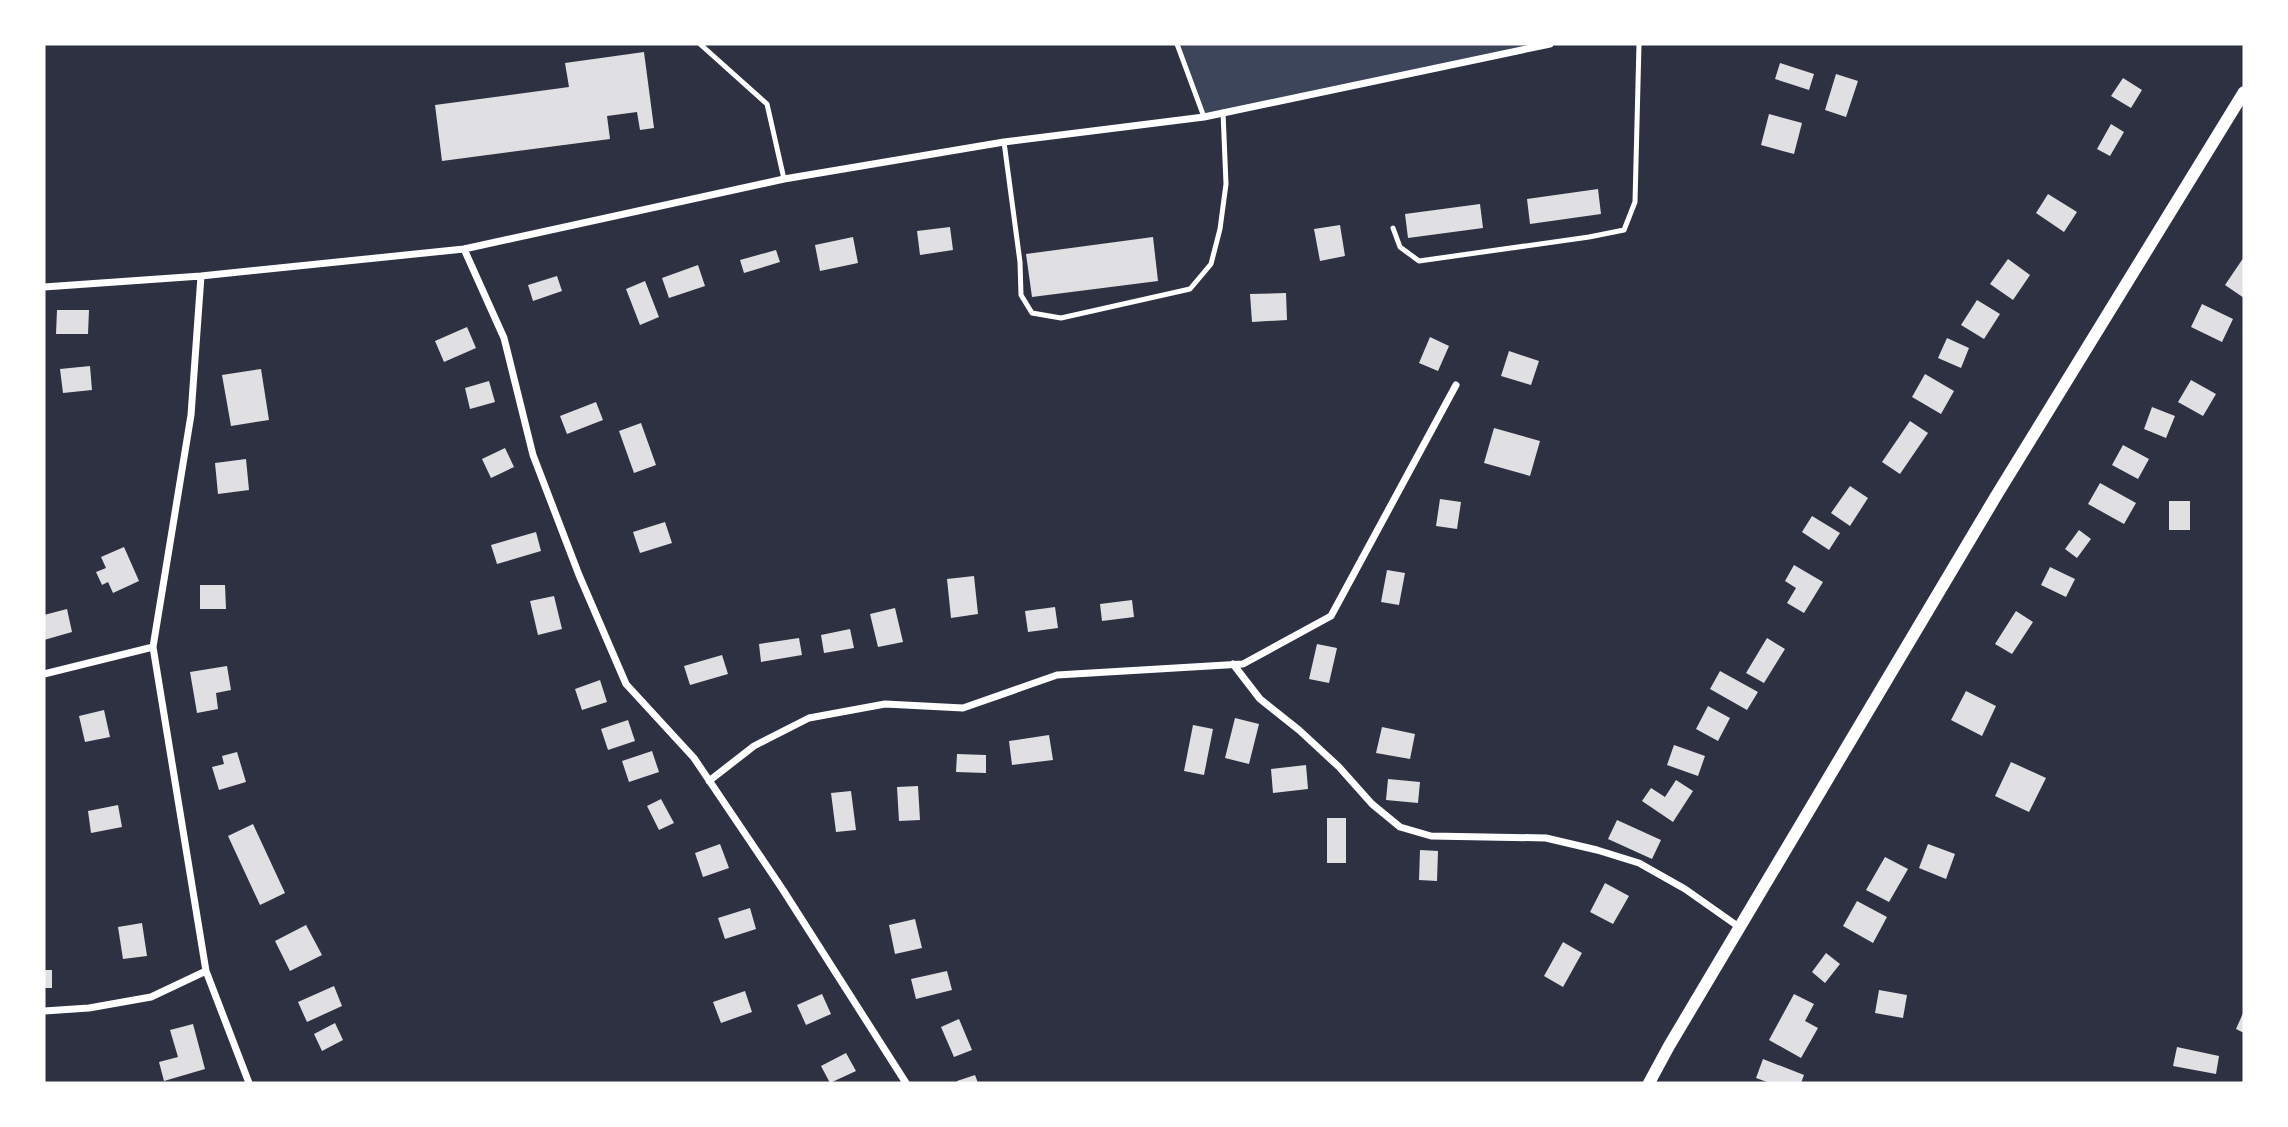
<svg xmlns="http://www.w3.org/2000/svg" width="2288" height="1127" viewBox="0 0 2288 1127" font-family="'Work Sans',sans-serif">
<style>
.green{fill:#3c4559}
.building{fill:#e0e0e3}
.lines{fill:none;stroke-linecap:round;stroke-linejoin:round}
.service{stroke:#fff;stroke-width:5}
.minor{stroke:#fff;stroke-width:7}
.tertiary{stroke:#fff;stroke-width:12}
</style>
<rect width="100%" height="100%" fill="#2d3142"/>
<!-- green -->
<path class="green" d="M1177,44H1550L1204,117Z"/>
<!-- building -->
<path class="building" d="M644,52L654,128L640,130L637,112L607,116L610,139L442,161L435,105L569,87L565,63Z
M1780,63L1814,74L1809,90L1775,79Z
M1836,74L1858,81L1846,117L1825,110Z
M2123,78L2142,90L2131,108L2111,96Z
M1769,114L1802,123L1794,154L1761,145Z
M2111,124L2124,132L2110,156L2097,149Z
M1598,189L1601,214L1530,224L1527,199Z
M2048,194L2077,212L2064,232L2036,213Z
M1480,204L1483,228L1408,238L1405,214Z
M1340,225L1345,256L1320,261L1314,229Z
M950,227L953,250L920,255L917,231Z
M853,237L858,263L820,271L815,245Z
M1153,237L1158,281L1032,297L1026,254Z
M776,250L780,262L744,273L740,260Z
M2244,257V298L2225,285Z
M2008,259L2030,275L2013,300L1990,284Z
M698,265L705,286L669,298L662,278Z
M557,276L562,291L533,301L528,285Z
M645,281L659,317L640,325L626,289Z
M1286,293L1287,320L1252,322L1250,294Z
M1977,300L2000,314L1984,339L1961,325Z
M2202,304L2233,319L2222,342L2191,327Z
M57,310H89L88,334H56Z
M467,327L476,348L444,362L435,341Z
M1430,337L1449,346L1438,371L1419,363Z
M1947,338L1969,348L1961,368L1938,358Z
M1509,351L1539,361L1531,385L1501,376Z
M90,366L92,390L63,393L60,369Z
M261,369L269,420L231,426L222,375Z
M1925,374L1954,391L1941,414L1912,397Z
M2191,380L2216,394L2203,416L2178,402Z
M489,381L495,402L470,409L465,388Z
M596,402L603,420L567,434L560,416Z
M2152,407L2175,416L2166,438L2144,429Z
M1910,421L1928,433L1900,474L1882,462Z
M641,423L656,465L634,473L619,431Z
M1494,428L1540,441L1530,476L1484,463Z
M2123,445L2149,459L2138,479L2112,465Z
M505,448L514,467L491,478L482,459Z
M246,459L249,490L218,494L215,463Z
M2100,483L2136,503L2124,524L2088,504Z
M1850,486L1868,498L1850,526L1831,513Z
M1440,499L1461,502L1457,529L1436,526Z
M2169,501H2190V530H2169Z
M1812,516L1840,533L1829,550L1802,532Z
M665,522L672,543L640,553L633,532Z
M2079,530L2091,539L2077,558L2065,549Z
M536,532L541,551L497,564L491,545Z
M124,547L139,581L113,593L108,582L102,585L96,572L106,568L101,557Z
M1794,565L1823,582L1804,613L1787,603L1796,588L1785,581Z
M2050,567L2075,579L2066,597L2041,585Z
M1387,570L1405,573L1399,605L1381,602Z
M974,576L978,614L951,618L947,579Z
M200,585H225L226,609H200Z
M554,596L562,629L538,635L530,601Z
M1132,600L1134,617L1102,621L1100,604Z
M1055,607L1058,628L1028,632L1025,611Z
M895,608L903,642L878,647L870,614Z
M67,609L72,632L44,640V615Z
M2016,611L2033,622L2012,654L1995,644Z
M850,629L854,648L824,653L821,635Z
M799,638L802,655L761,662L759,644Z
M1767,638L1785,649L1764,683L1746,673Z
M1317,644L1337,648L1329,683L1309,679Z
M722,655L728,674L690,685L684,666Z
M227,666L231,690L216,693L218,709L197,713L190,672Z
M1720,671L1758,692L1747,710L1710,689Z
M600,680L607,702L582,710L575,689Z
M1966,691L1996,706L1982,736L1951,720Z
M1708,706L1730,718L1718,741L1696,729Z
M104,710L110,737L85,742L79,716Z
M1235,718L1259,724L1249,764L1225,758Z
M628,720L635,741L608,750L601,729Z
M1193,725L1213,729L1204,775L1184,771Z
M1382,727L1415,734L1410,759L1376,753Z
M1049,735L1053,760L1012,765L1009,741Z
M1674,745L1705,756L1698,776L1667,765Z
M652,751L659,772L629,782L622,761Z
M237,752L246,782L219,790L212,767L224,764L222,756Z
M957,754L986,755V773L956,772Z
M2011,762L2046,778L2029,812L1995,796Z
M1306,765L1308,789L1273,793L1271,769Z
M1388,779L1420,782L1418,803L1386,800Z
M1676,780L1693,791L1673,822L1642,801L1651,788L1665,797Z
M918,786L920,820L899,821L897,787Z
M851,791L856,830L836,832L831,793Z
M661,799L674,823L659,830L647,806Z
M118,805L122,827L91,833L88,811Z
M1327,818H1346V863H1327Z
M1617,820L1661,840L1652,859L1608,839Z
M253,824L285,893L260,905L228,836Z
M720,844L729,868L703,877L695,853Z
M1928,844L1955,854L1946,879L1919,868Z
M1420,850L1438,851L1437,881L1419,880Z
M1885,857L1908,869L1889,902L1866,890Z
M1605,883L1629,896L1613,924L1590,912Z
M1857,901L1887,917L1873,943L1843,926Z
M750,908L756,929L725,939L718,918Z
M915,919L922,948L895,954L889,925Z
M142,923L147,956L123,959L118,927Z
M306,925L322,955L290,971L275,941Z
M1563,942L1582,953L1563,987L1544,976Z
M1826,953L1840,964L1825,983L1812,972Z
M44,970H52V988H44Z
M947,971L952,990L916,999L911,979Z
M334,986L342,1006L307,1022L298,1002Z
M1879,990L1907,995L1903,1018L1875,1013Z
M745,991L752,1012L721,1023L713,1002Z
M822,994L831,1014L806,1025L797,1005Z
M1794,994L1814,1004L1805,1021L1818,1028L1801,1058L1769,1040Z
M2244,1011V1033L2236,1029Z
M959,1019L972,1050L954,1057L941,1027Z
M335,1023L343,1040L322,1051L314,1034Z
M193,1024L205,1069L164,1081L159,1062L178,1057L170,1030Z
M2177,1047L2219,1056L2216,1074L2173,1066Z
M846,1053L856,1071L830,1083L821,1066Z
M1763,1059L1804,1075L1801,1083H1770L1756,1078Z
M975,1075L978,1083H957V1081Z"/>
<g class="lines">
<!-- service -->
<path class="service" d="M700,44L767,104L784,179
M1177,44L1204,117
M1004,142L1020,262L1021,295L1032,313L1061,318L1190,289L1211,264L1220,229L1226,184L1223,112
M1393,228L1400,247L1419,261L1589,237L1624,230L1635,202L1639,44"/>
<!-- minor -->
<path class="minor" d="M464,249L504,338L533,455L579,575L626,684L694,758L783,890L906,1083
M201,276L191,415L153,647L206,971L249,1083
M44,287L201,276L464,249L784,179L1004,142L1204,117L1550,44
M1233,664L1260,699L1299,730L1339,767L1372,804L1400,827L1431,836L1546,838L1597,850L1639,863L1685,889L1739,927
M44,674L153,647
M709,781L754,746L809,718L885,704L963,708L1057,675L1243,664L1331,616L1456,385
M44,1011L89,1008L151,997L206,971"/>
<!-- tertiary -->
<path class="tertiary" d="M1649,1083L1669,1046L1996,496L2244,92"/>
</g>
<!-- border -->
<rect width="2288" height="1127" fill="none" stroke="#ffffff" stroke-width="91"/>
</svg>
